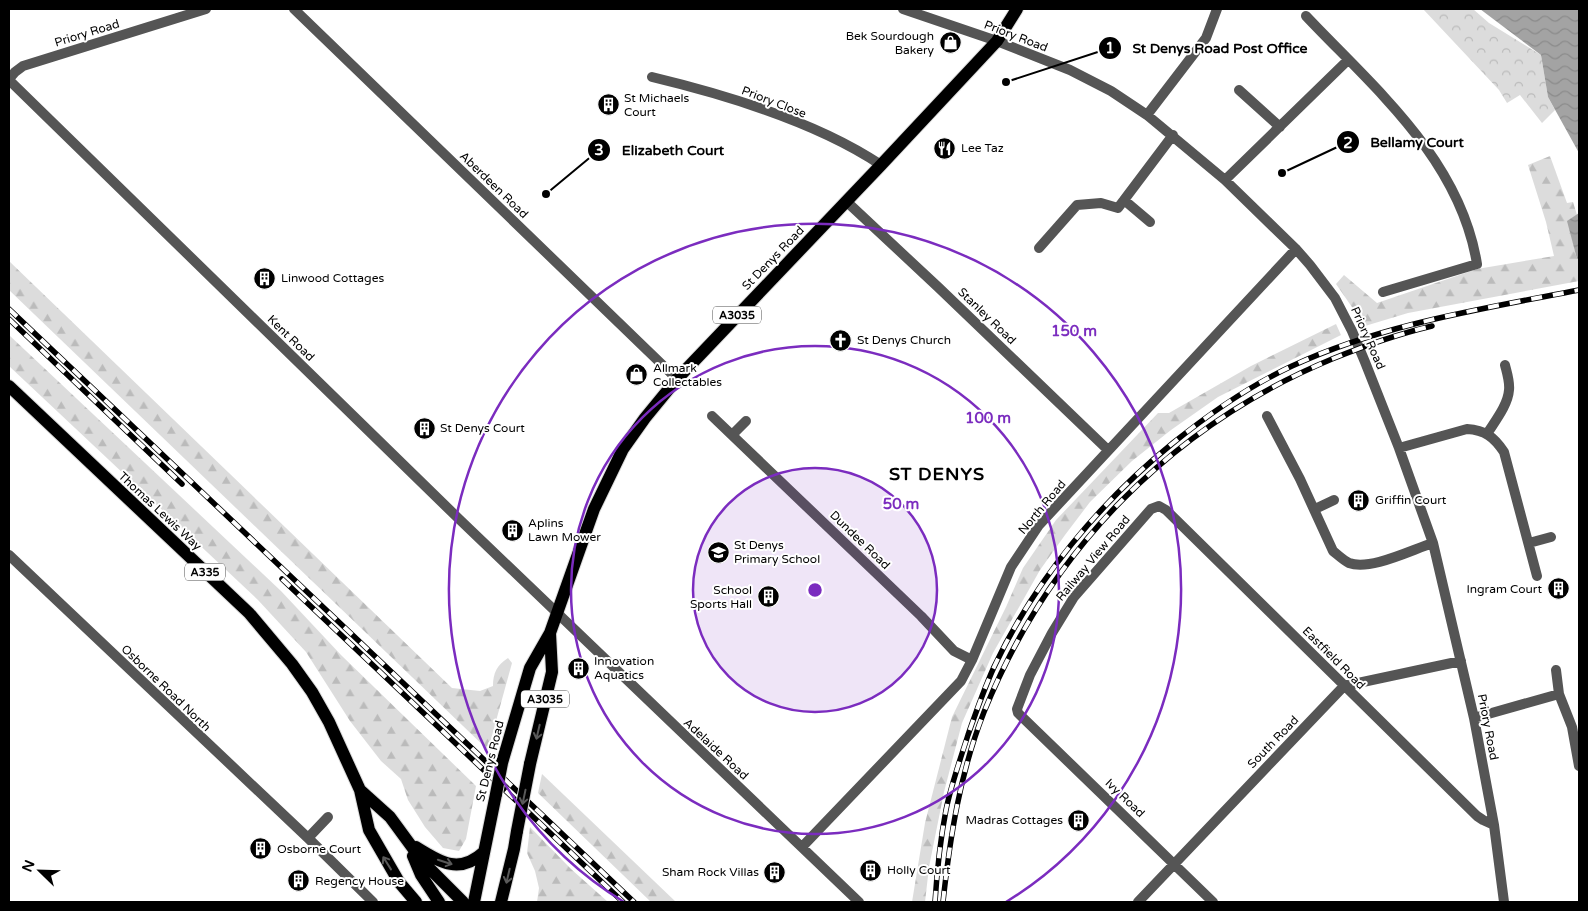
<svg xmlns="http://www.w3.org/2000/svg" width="1588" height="911" viewBox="0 0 1588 911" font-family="'Varela Round',sans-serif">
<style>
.forest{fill:url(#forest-firs)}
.park{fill:url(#park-crowns)}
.water{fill:url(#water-waves)}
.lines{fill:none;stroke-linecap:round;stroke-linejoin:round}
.primary-casing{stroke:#dbdbdb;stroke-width:14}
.street{stroke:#555;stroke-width:10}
.primary{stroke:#000;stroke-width:12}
.rail-casing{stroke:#000;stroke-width:5.5}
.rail{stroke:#fff;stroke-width:4;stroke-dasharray:11;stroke-linecap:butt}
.primary-bridge-casing{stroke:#dbdbdb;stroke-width:14;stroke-linecap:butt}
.primary-bridge{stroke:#000;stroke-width:12}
.oneway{stroke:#595959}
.ring{fill:none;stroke:#7b2cbf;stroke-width:2.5}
.labels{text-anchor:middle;stroke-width:4;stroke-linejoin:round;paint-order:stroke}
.shield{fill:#fff;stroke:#4c4c4c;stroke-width:1}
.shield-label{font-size:11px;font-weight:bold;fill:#000}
.street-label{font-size:12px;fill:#000;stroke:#fff}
.poi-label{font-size:12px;fill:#000;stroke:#fff;text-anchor:start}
.district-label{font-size:18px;font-weight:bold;letter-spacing:1px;fill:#000;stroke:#fff}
.centre{fill:#7b2cbf;stroke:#fff;stroke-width:2.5}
.ring-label{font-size:15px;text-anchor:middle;font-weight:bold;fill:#7b2cbf;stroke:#fff;stroke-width:4;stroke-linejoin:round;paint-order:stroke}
.leader{fill:none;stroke:#000;stroke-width:2}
.callout-dot{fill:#000;stroke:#fff;stroke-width:2}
.mark-label{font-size:15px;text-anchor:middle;font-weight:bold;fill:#fff}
.callout-label{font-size:14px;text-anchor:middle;font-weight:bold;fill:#000;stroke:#fff;stroke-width:4;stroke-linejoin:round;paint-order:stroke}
</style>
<defs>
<pattern id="forest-firs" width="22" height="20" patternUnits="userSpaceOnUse" patternTransform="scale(1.25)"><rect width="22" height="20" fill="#dcdcdc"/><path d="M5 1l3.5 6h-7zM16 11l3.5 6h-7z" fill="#bbb"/></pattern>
<pattern id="park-crowns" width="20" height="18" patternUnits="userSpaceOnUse" patternTransform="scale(1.25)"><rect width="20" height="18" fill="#dcdcdc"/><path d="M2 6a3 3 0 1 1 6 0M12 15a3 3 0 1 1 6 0" fill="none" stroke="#bbb"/></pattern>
<pattern id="water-waves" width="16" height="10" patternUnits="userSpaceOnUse" patternTransform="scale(1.25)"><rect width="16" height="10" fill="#a3a3a3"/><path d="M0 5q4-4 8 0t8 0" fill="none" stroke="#8b8b8b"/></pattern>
</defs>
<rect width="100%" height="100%" fill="#fff"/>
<!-- forest -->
<path class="forest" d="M1550,156L1567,203L1573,202L1577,215L1568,221L1577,259L1579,258V281L1408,313L1365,326L1336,284L1344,275L1377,303L1477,269L1554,256L1546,222L1528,165Z
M9,261L452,688L480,691L493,686C493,673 497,665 508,658L512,663L488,750L9,290Z
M1336,324L1341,335L1218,397L1171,430L1132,461L1090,502L1065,535L1040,570L993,653L962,723L944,792L929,867L925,902H912L925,823L952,717L1006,607L1023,568L1056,520L1158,413H1169L1251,366Z
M9,335L281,591L341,655L476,786L466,839L459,851L443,848L425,827L408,800L401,779L381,761L350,721L306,652L258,600L9,366Z
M542,774L676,902H651L538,793Z
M530,827L571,869L608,902H537L539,888L535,871L527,853Z"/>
<!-- park -->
<path class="park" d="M1423,9H1473L1489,23L1541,55L1548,97L1555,110L1542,123L1520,95L1507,103L1499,90Z"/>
<!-- water -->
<path class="water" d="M1480,9H1579V153L1548,97L1541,55Z
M1579,213V258L1577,259L1567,221Z"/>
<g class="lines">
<defs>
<path id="primary" d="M9,386L249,613L292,664L312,692L329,722L360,790L369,830L399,882L416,902
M502,763L530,668L550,633L594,509L623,449L645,418L677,379L881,165L997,41L1017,9
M530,764L552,672L550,633
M360,790L390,817L423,862L463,902
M416,847C440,862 459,875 484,852
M413,856L421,875L439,902
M474,902L496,794
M501,902L514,849L517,831"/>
</defs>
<!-- primary casing -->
<use href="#primary" class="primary-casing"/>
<!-- street -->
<path class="street" d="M294,9L677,379
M903,9L997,41L1070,70L1111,91L1147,115L1225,180L1296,249L1310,265L1335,298L1352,331L1365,362L1399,448L1433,543L1474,718L1494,825L1504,902
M1306,16C1375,89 1460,159 1477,264L1383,292
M652,77C727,95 817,122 881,165
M9,79L15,72L23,66L206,9
M9,80L459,519L859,902
M1239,90L1280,127
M1147,115L1206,38L1217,9
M1225,180L1348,60
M1124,200L1150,222
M847,202L938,287L1108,450
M1039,248L1077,205L1101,203L1118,208L1173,135
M712,416L921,616L954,651L972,660
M1267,416L1300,479L1333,551C1338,555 1343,560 1349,563C1370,571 1411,550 1433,543
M1487,434C1495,421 1508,405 1509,390C1510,382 1507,373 1505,365
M732,435L746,421
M1399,448L1467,429C1485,430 1494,437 1504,452L1537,576
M1315,509L1334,500
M1529,543L1551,537
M9,555L308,838L373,902
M1556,670L1559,694L1572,727L1579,766
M1474,718L1559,694
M308,838L328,817
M802,847L961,681L972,660L1011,567L1039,525L1296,249
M1138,902L1344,686L1461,661
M1213,902L1018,713L1017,709L1030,675L1052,633L1074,597L1151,509L1159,506L1166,510L1477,816L1483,820L1494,825"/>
<!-- primary -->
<use href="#primary" class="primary"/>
<defs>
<path id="rail" d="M9,309L634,902
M9,319L182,484
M282,579L623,902
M935,902C937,871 940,841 946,810C951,785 960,760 968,735C976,712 984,689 994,667C1035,580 1099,503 1173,443C1209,414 1249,386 1292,366C1383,324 1481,309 1579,290
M943,902C950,837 960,773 984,712C1049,551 1171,426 1332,359C1364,346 1398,334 1432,326"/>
</defs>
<!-- rail casing -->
<use href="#rail" class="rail-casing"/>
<!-- rail -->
<use href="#rail" class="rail"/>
<defs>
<path id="primary-bridge" d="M496,794L502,763
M517,831L530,764"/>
</defs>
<!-- primary-bridge casing -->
<use href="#primary-bridge" class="primary-bridge-casing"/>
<!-- primary-bridge -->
<use href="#primary-bridge" class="primary-bridge"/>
</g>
<!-- one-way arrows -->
<defs><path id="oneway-shaft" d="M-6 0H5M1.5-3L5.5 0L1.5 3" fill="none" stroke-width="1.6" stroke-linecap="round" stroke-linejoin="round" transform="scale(1.25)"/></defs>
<g class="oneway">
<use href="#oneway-shaft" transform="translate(538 732) rotate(103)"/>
<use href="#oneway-shaft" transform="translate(524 797) rotate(102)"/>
<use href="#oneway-shaft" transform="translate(445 862) rotate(18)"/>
<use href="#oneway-shaft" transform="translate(387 863) rotate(-122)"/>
<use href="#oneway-shaft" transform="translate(508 876) rotate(103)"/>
</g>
<!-- distance rings -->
<circle cx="815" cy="590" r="122" fill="#7b2cbf" fill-opacity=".12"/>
<g class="ring">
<circle cx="815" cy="590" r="122"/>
<circle cx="815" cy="590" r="244"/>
<path d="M624 902A366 366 0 1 1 1006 902"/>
</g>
<!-- icons -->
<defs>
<symbol id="shop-disc" viewBox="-11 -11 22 22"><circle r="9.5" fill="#000" stroke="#fff"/><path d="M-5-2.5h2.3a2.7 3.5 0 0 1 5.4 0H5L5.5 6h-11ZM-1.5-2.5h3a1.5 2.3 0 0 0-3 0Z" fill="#fff"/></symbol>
<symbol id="building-disc" viewBox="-11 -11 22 22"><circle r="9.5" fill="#000" stroke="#fff"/><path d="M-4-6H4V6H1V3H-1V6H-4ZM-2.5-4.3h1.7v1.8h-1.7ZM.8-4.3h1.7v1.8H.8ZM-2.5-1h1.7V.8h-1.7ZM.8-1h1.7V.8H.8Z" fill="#fff"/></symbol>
<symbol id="restaurant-disc" viewBox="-11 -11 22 22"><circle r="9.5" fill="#000" stroke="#fff"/><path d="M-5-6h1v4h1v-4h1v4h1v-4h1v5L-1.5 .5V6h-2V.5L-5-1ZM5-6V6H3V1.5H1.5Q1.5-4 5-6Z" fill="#fff"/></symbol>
<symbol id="church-disc" viewBox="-11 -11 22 22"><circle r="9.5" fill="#000" stroke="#fff"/><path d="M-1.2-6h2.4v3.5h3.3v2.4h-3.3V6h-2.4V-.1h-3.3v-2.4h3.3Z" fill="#fff"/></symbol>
<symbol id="school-disc" viewBox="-11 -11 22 22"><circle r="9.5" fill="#000" stroke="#fff"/><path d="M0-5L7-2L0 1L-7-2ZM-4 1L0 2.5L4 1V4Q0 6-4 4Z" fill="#fff"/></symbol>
</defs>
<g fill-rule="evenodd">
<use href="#shop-disc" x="938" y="30" width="25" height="25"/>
<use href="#building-disc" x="596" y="92" width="25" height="25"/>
<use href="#restaurant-disc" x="932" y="136" width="25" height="25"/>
<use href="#building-disc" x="252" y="266" width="25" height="25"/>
<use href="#church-disc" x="828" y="328" width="25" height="25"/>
<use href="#shop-disc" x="624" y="362" width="25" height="25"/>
<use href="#building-disc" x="412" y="416" width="25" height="25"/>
<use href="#building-disc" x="1346" y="488" width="25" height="25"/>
<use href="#building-disc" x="500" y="518" width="25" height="25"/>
<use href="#school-disc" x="706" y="540" width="25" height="25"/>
<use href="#building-disc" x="1546" y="576" width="25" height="25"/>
<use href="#building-disc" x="756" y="584" width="25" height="25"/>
<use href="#building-disc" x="566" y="656" width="25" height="25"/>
<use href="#building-disc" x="1066" y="808" width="25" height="25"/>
<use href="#building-disc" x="248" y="836" width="25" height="25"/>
<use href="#building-disc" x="858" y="858" width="25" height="25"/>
<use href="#building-disc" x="762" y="860" width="25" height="25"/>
<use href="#building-disc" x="286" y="868" width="25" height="25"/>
</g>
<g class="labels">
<!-- shield labels -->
<g class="shield">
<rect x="713" y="306.5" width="48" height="17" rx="4"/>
<rect x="185" y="563.5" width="40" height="17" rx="4"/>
<rect x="521" y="690.5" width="48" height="17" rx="4"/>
</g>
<g class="shield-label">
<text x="737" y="319">A3035</text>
<text x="205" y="576">A335</text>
<text x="545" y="703">A3035</text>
</g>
<!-- street labels -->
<g class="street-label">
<text transform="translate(87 33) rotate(-17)" y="4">Priory Road</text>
<text transform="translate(1016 36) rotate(21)" y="4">Priory Road</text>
<text transform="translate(774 102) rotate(21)" y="4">Priory Close</text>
<text transform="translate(494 185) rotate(44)" y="4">Aberdeen Road</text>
<text transform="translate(773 258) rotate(-46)" y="4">St Denys Road</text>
<text transform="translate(987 316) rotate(44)" y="4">Stanley Road</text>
<text transform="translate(291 338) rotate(44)" y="4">Kent Road</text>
<text transform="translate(1368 338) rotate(66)" y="4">Priory Road</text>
<text transform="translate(1042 507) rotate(-50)" y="4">North Road</text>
<text transform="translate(160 511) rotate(43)" y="4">Thomas Lewis Way</text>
<text transform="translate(860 540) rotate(44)" y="4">Dundee Road</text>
<text transform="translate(1093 558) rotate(-50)" y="4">Railway View Road</text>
<text transform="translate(1334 658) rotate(45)" y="4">Eastfield Road</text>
<text transform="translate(166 688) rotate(44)" y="4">Osborne Road North</text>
<text transform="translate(1488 727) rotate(79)" y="4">Priory Road</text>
<text transform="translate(1273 742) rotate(-46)" y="4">South Road</text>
<text transform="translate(716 749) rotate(43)" y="4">Adelaide Road</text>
<text transform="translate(490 761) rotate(-76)" y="4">St Denys Road</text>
<text transform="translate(1125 798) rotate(44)" y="4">Ivy Road</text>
</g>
<!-- poi labels -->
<g class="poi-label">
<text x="934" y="40" text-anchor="end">Bek Sourdough<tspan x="934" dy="14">Bakery</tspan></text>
<text x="624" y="102">St Michaels<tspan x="624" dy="14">Court</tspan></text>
<text x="961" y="152">Lee Taz</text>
<text x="281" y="282">Linwood Cottages</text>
<text x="857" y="344">St Denys Church</text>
<text x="653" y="372">Allmark<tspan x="653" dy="14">Collectables</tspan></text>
<text x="440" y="432">St Denys Court</text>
<text x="1375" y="504">Griffin Court</text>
<text x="528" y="527">Aplins<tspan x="528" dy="14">Lawn Mower</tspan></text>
<text x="734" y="549">St Denys<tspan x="734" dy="14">Primary School</tspan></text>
<text x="1542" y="593" text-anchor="end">Ingram Court</text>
<text x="752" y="594" text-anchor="end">School<tspan x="752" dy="14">Sports Hall</tspan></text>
<text x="594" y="665">Innovation<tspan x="594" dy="14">Aquatics</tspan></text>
<text x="1063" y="824" text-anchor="end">Madras Cottages</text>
<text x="277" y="853">Osborne Court</text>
<text x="887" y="874">Holly Court</text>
<text x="759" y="876" text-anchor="end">Sham Rock Villas</text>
<text x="315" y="885">Regency House</text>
</g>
<!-- district labels -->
<g class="district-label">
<text x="937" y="480">ST DENYS</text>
</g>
</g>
<circle cx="815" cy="590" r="8" class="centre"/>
<g class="ring-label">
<text x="1074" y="336">150 m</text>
<text x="988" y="423">100 m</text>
<text x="901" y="509">50 m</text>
</g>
<!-- callouts -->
<path class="leader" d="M1006 82L1110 48M1282 173L1348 142M546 194L599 150"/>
<g class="callout-dot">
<circle cx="1006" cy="82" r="5"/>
<circle cx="1282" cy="173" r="5"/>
<circle cx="546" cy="194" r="5"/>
<circle cx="1110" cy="48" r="12"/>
<circle cx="1348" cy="142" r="12"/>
<circle cx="599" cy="150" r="12"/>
</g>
<g class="mark-label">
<text x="1110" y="53">1</text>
<text x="1348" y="148">2</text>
<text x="599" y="155">3</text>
</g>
<g class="callout-label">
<text x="1220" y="53">St Denys Road Post Office</text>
<text x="1417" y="147">Bellamy Court</text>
<text x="673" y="155">Elizabeth Court</text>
</g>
<!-- border -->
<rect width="1588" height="911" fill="none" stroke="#000000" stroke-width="20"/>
<!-- north arrow -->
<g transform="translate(40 871) rotate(293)" stroke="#ffffff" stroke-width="4" paint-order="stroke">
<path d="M0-4L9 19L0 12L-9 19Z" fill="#000000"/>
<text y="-8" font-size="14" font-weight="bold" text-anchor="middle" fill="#000000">N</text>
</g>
</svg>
